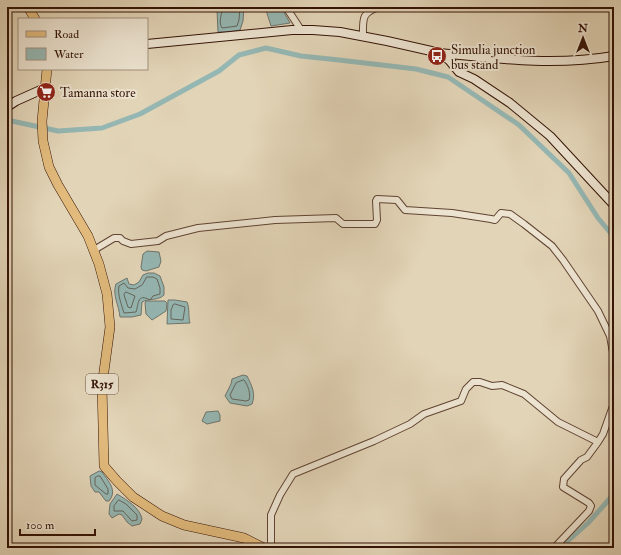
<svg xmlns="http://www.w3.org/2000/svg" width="621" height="555" viewBox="0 0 621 555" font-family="'IM FELL Double Pica',serif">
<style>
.water{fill:#95b7b3;stroke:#6e756d}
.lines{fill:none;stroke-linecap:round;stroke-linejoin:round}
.shore{stroke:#64655c;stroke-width:1}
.canal{stroke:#95b7b3;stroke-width:5}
.street-casing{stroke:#604332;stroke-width:8}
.secondary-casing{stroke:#341305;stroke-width:10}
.primary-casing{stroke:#341305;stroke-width:10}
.street{stroke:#ece3d0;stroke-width:6}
.secondary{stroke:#ece3d0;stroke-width:8}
.primary{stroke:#e1ba7c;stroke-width:9}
.labels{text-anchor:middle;stroke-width:4;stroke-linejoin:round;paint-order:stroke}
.shield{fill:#ece3d0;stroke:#6b5142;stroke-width:1}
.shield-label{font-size:12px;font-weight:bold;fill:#341305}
.poi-label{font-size:13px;fill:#341305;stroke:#ece3d0;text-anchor:start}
</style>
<rect width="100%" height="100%" fill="#e2d4b7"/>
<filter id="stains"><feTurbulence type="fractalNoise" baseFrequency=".005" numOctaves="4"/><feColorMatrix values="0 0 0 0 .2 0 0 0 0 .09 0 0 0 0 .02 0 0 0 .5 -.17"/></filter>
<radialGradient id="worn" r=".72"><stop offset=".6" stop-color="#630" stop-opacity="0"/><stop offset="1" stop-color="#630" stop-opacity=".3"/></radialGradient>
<!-- water -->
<path class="water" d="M221,7H244L243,21L240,30L228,32H218L217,10Z
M265,7H281L290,23L271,26Z
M147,251L159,252L161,261L159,267L146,271L142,270L141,267L143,254Z
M148,273H154L160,276L164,287V295C158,301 149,298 142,302L141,315L132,317H120C119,305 112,295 116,284L127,278L129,284L134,285L139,282L143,275Z
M168,300H175L187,302C190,309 188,316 190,323L167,324Z
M146,301H165L167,303L166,311L152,320L146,314L145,303Z
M243,375L247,376C252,386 256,394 252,404L247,406L230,403L225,396L231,384L232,379Z
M218,411L220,415V421L207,424L202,421L206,412Z
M99,471L102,472C108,481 118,490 109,501H106L99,492H95L91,486L90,476Z
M117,494C127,500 140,508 142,519L140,524L132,526L127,522L122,515L119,514L112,518L109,514L110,504Z"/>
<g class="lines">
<!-- shore -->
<path class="shore" d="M223,7C222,14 218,21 222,28L237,26L239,20L240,7
M147,277H153L157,279L160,288V294L153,296L150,300C137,293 139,303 136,312L124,313C122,306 117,294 119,286L124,283L128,288L135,289L142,285Z
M126,292L135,296L131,308L128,307L124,295Z
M175,304L185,307L183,320L171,319V310L173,305Z
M244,380C248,385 251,394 249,400L246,401L232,399L230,395L236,383Z
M98,476H100L108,489V494H106L95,485V478Z
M119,500L126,504L137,515V520L132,521L123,511H114V506Z"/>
<!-- canal -->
<path class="canal" d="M7,120L58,131L102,128L140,114L219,71L239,55L266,48L301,56L339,60L416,69L448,77L519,125L569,173L598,218L614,237
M560,548L588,523L614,494"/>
<defs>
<path id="street" d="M286,7L301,30
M363,37C363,19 361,13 379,7
M94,250L114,238H120L123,241L131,244L158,241L166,236L198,228L275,220L336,218L343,224H375L377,220L376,201L377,199L397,200L405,210L452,213L491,219L495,220L501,213L510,214L524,224L552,246L563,260L598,311L610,336L614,358
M271,548V515L280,495L293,474L374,441L410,424L424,414L461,401L466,389L473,382H480L492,386L502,385L524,394L558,422L598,442
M554,548L589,511L591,506L589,503L563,487L564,479L581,460L587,457L598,442L603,434L614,403"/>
<path id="secondary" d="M147,44L292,30H313L340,32L387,41L440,53L449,60L459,72L474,79L510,103L550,136L614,205
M440,53C500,59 554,66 614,56
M7,107L16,101L45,88"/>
<path id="primary" d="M28,7L35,19
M47,69L42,121L43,141L49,167L58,185L88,236L99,264L107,294L110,327L102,386L104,466L117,481L133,497L162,516L184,525L244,538L264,548"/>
</defs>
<!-- street casing -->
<use href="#street" class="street-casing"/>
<!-- secondary casing -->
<use href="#secondary" class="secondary-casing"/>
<!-- primary casing -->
<use href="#primary" class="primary-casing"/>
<!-- street -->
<use href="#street" class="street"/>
<!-- secondary -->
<use href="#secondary" class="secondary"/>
<!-- primary -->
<use href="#primary" class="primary"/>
</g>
<!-- icons -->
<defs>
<symbol id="bus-disc" viewBox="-11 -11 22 22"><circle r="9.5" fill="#8f2418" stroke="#ece3d0"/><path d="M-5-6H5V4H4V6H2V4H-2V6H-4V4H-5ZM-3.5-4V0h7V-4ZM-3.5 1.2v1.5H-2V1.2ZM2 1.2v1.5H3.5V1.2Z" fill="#fff"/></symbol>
<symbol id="supermarket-disc" viewBox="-11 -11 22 22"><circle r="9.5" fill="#8f2418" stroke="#ece3d0"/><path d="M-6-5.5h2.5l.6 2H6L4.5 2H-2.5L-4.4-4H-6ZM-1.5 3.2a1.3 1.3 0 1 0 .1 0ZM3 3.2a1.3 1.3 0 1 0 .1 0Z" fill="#fff"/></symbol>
</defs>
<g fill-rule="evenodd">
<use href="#bus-disc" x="426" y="45" width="22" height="22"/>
<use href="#supermarket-disc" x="35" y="81" width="22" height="22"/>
</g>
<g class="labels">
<!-- shield labels -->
<rect class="shield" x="86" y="374" width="32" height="20" rx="3"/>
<g class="shield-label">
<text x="102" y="388">R315</text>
</g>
<!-- poi labels -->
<g class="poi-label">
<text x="451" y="54">Simulia junction<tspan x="451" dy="15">bus stand</tspan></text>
<text x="60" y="97">Tamanna store</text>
</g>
</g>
<!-- margin -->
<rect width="621" height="555" fill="none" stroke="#e2d4b7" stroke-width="24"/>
<rect x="8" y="8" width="605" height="539" fill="none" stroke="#341305" stroke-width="2"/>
<rect x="12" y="12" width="597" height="531" fill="none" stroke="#341305"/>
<!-- legend -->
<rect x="18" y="18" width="130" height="52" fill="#ece3d0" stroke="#a2907f"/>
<rect x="26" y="31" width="20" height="6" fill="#e1ba7c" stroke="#a2907f"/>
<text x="54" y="38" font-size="12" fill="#341305">Road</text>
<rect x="26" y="48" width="20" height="12" fill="#95b7b3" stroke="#a2907f"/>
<text x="54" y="58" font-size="12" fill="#341305">Water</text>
<!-- north arrow -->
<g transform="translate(583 38)" stroke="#ece3d0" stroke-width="3" paint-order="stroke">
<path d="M0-3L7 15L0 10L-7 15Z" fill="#341305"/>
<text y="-6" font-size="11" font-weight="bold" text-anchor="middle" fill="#341305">N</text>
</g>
<!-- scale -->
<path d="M20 529v6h75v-6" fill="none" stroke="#341305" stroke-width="2"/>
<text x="26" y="529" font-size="12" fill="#341305" stroke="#ece3d0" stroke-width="3" paint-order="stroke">100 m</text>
<rect width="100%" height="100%" filter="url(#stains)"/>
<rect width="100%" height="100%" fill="url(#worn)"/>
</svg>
